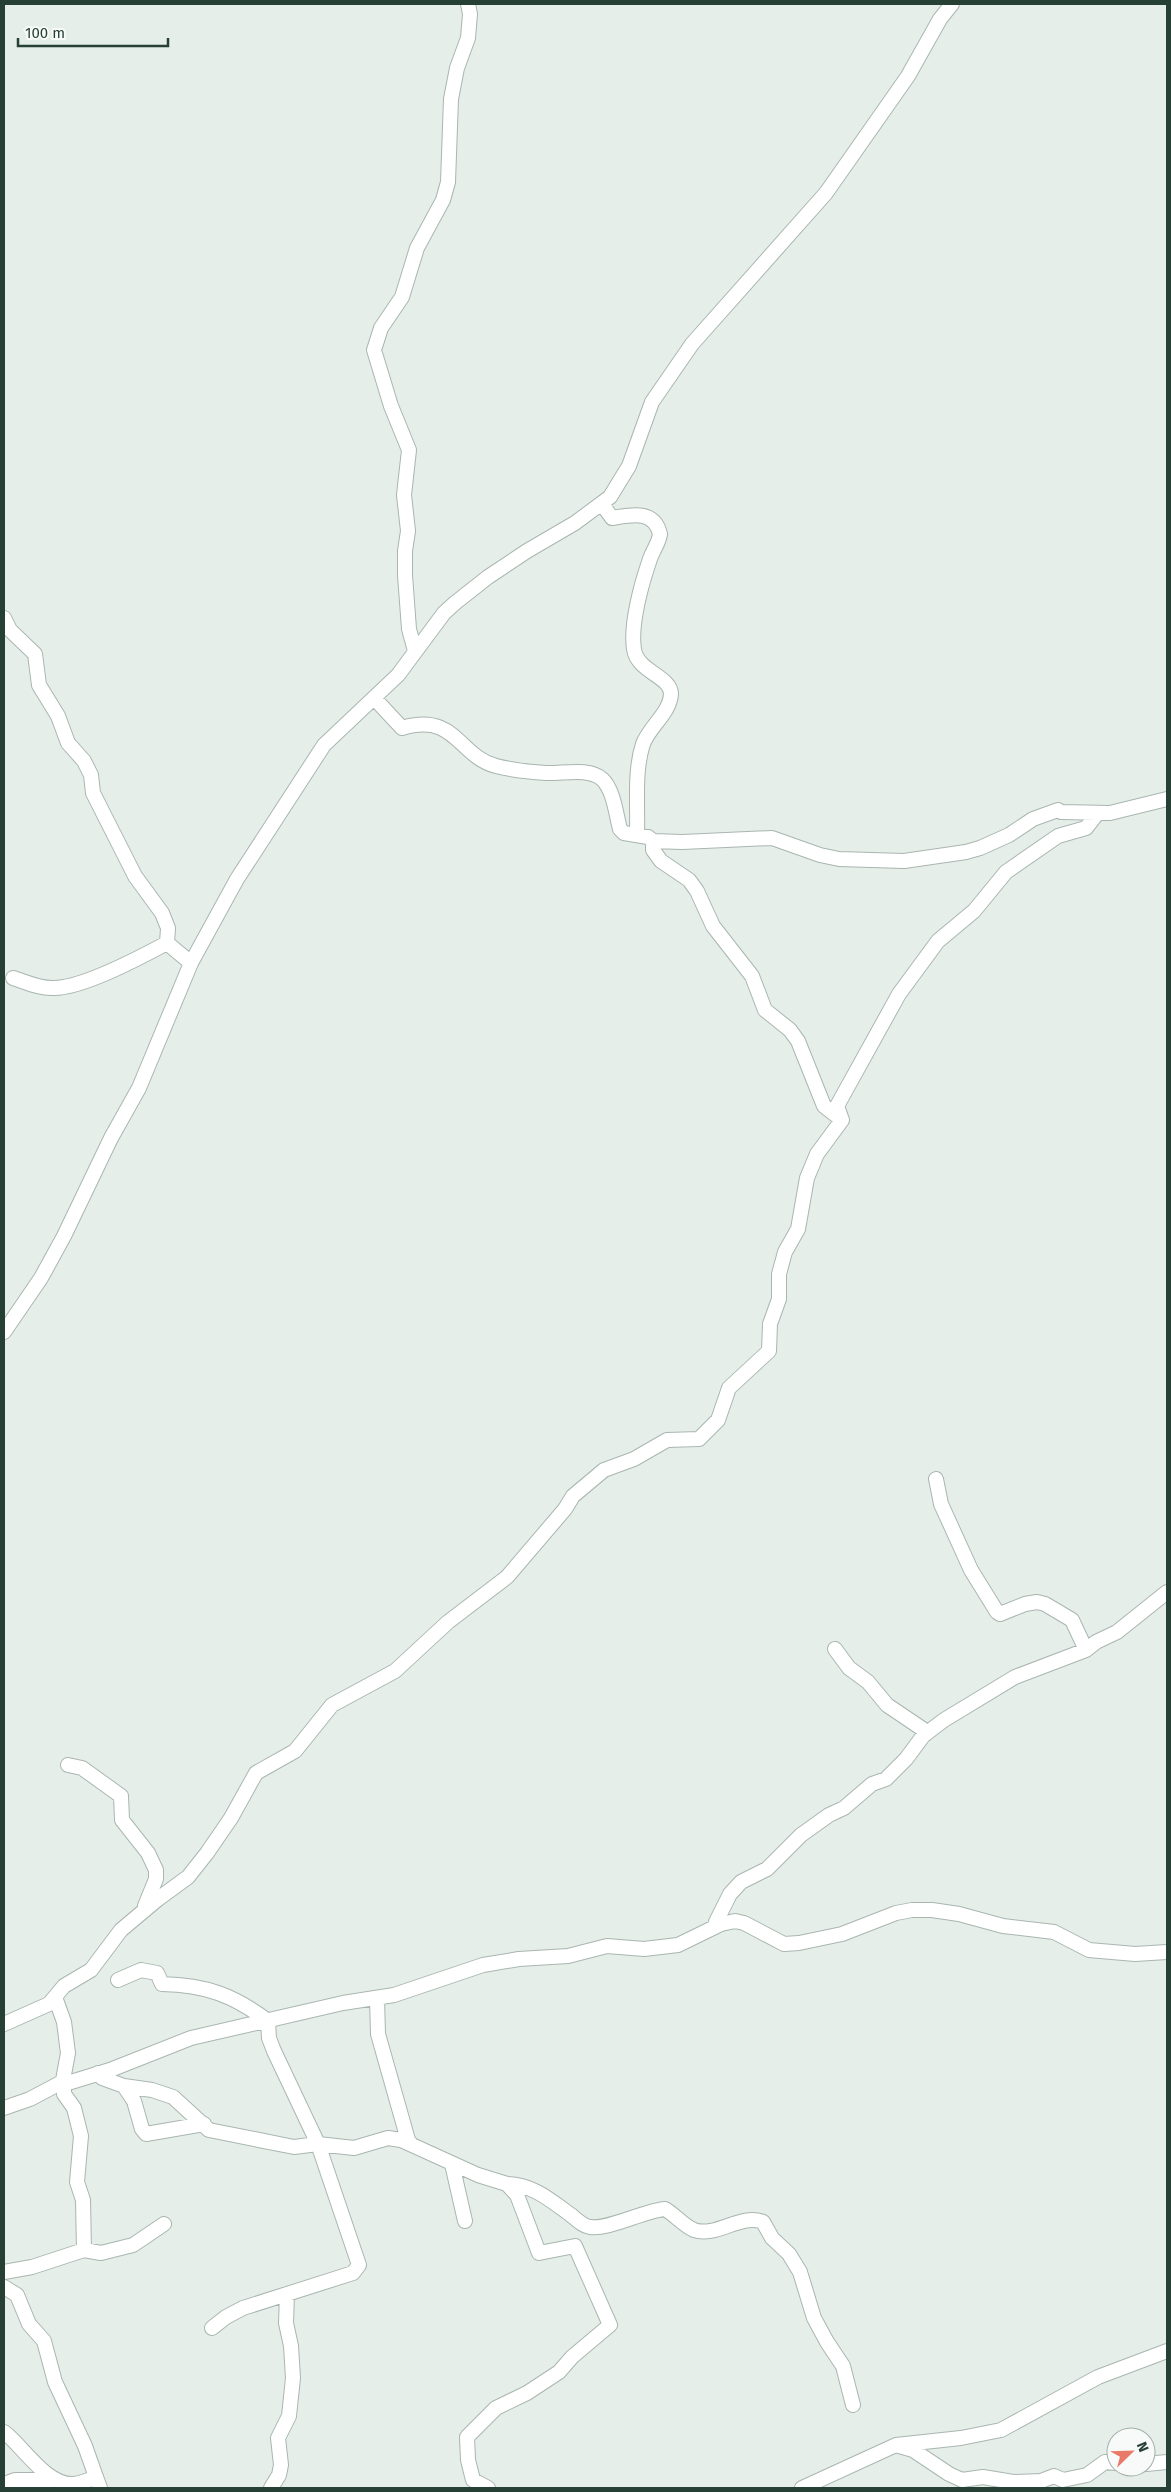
<svg xmlns="http://www.w3.org/2000/svg" width="1171" height="2492" viewBox="0 0 1171 2492" font-family="'Fira Sans',sans-serif">
<style>
.lines{fill:none;stroke-linecap:round;stroke-linejoin:round}
.minor-casing{stroke:#a9b6b0;stroke-width:16}
.minor{stroke:#fff;stroke-width:14}
</style>
<rect width="100%" height="100%" fill="#e6eeea"/>
<g class="lines">
<defs>
<path id="minor" d="M602,504L612,518C631,515 654,509 660,534C659,543 653,550 650,559C642,582 630,624 634,649C637,672 671,676 671,694C670,713 649,727 643,744C634,771 638,806 637,835
M4,618L10,630L35,654L39,685L58,716L68,743L84,761L91,775L93,793L135,876L162,913L168,928L167,943L191,963
M415,651L409,629L405,575V551L408,531L404,495L409,450L391,406L374,350L381,328L402,297L417,248L443,200L448,182L451,99L457,68L468,38L470,14L468,4
M374,698L402,728C456,712 458,756 496,766C512,770 529,772 546,773C562,774 588,767 602,779C614,790 616,815 620,829L624,833L648,837L653,841L682,842L772,838L820,855L839,859L904,861L966,852L980,848L1009,835L1033,819L1058,810L1061,812L1110,813L1167,799
M653,841V850L661,861L689,880L697,891L713,926L752,976L765,1010L790,1030L798,1041L824,1106L842,1120
M13,978C26,982 40,989 54,988C83,988 141,957 167,943
M4,1332L41,1278L64,1236L111,1138L139,1088L191,963L237,879L324,745L398,675L444,613L455,603L488,577L527,551L575,523L610,497L629,466L652,402L692,344L826,193L908,76L940,19L952,4
M936,1479L941,1504L971,1570L997,1612L1000,1614L1025,1604L1037,1602L1045,1604L1072,1620L1086,1650
M835,1649L849,1668L868,1682L887,1705L927,1732
M68,1765L82,1768L121,1796L122,1820L148,1853L156,1870V1879L145,1906
M721,1924L716,1922L730,1894L741,1882L767,1869L801,1835L829,1815L844,1808L872,1784L886,1779L906,1759L923,1736L944,1720L1015,1677L1086,1650L1096,1642L1117,1632L1167,1592
M118,1980L141,1970L157,1973L162,1984C206,1985 233,1995 268,2021L269,2038L274,2051L318,2144L359,2265L353,2273L243,2308L226,2317L212,2328
M55,1997L64,2022L68,2053L63,2080L71,2082
M377,1999L378,2034L408,2140L412,2145
M4,2024L49,2004L64,1986L91,1970L121,1930L158,1899L188,1877L207,1853L231,1818L256,1773L295,1751L332,1705L395,1671L448,1622L507,1577L565,1509L573,1496L604,1470L634,1459L667,1440L699,1439L718,1420L729,1388L769,1351L770,1324L779,1299V1274L785,1252L798,1229L807,1178L817,1154L842,1120L837,1106L899,994L938,941L974,911L1006,872L1058,836L1086,828L1097,814
M98,2073L102,2078L124,2086L152,2090L173,2097L209,2130L294,2147L318,2144L354,2148L388,2138L401,2140L478,2175L507,2184L517,2195L539,2253L575,2246L610,2325L572,2357L559,2372L527,2393L496,2408L467,2437L468,2460L473,2480L488,2488
M64,2081V2094L74,2108L81,2136L77,2182L83,2200L84,2250
M124,2086L134,2101L142,2129L146,2134L204,2124
M4,2108L30,2099L64,2081L71,2082L110,2070L191,2038L343,2003L394,1995L483,1965L519,1959L568,1956L607,1946L644,1949L678,1945L721,1924L735,1921L744,1923L784,1944L799,1943L842,1934L896,1913L912,1910H932L959,1914L1003,1926L1054,1932L1089,1950L1135,1954L1167,1952
M452,2164L465,2221
M507,2184C534,2185 550,2200 571,2215C577,2220 583,2226 590,2227C608,2230 643,2211 665,2209C674,2214 684,2226 694,2230C716,2238 741,2213 763,2222L772,2238L789,2254L800,2272L814,2318L827,2342L843,2366L853,2405
M4,2272L32,2267L84,2250L101,2253L133,2245L164,2224
M4,2287L17,2295L29,2324L44,2341L55,2382L85,2446L96,2477
M4,2432C23,2446 46,2486 74,2484C81,2483 89,2480 96,2477L100,2488
M899,2446L913,2450L949,2474L962,2480L983,2477L1013,2482L1041,2481L1054,2476L1063,2480L1087,2475L1105,2462L1116,2463
M1146,2464L1167,2462
M4,2484L15,2480H53
M271,2488L279,2475L281,2465L278,2438L289,2416L293,2378L291,2346L286,2323L287,2294
M802,2488L896,2445L961,2438L1001,2430L1098,2377L1167,2351"/>
</defs>
<!-- minor casing -->
<use href="#minor" class="minor-casing"/>
<!-- minor -->
<use href="#minor" class="minor"/>
</g>
<!-- border -->
<rect width="1171" height="2492" fill="none" stroke="#264036" stroke-width="10"/>
<!-- north arrow -->
<g transform="translate(1131 2452) rotate(67)"><circle r="24" fill="#f7faf8" stroke="#a3b0aa"/>
<path d="M0-4L9 19L0 12L-9 19Z" fill="#ea7a68"/>
<text y="-8" font-size="14" font-weight="bold" text-anchor="middle" fill="#264036">N</text>
</g>
<!-- scale -->
<path d="M18 38v8h150v-8" fill="none" stroke="#264036" stroke-width="2.5"/>
<text x="25" y="38" font-size="15" fill="#264036" stroke="#f7faf8" stroke-width="4" paint-order="stroke">100 m</text>
</svg>
